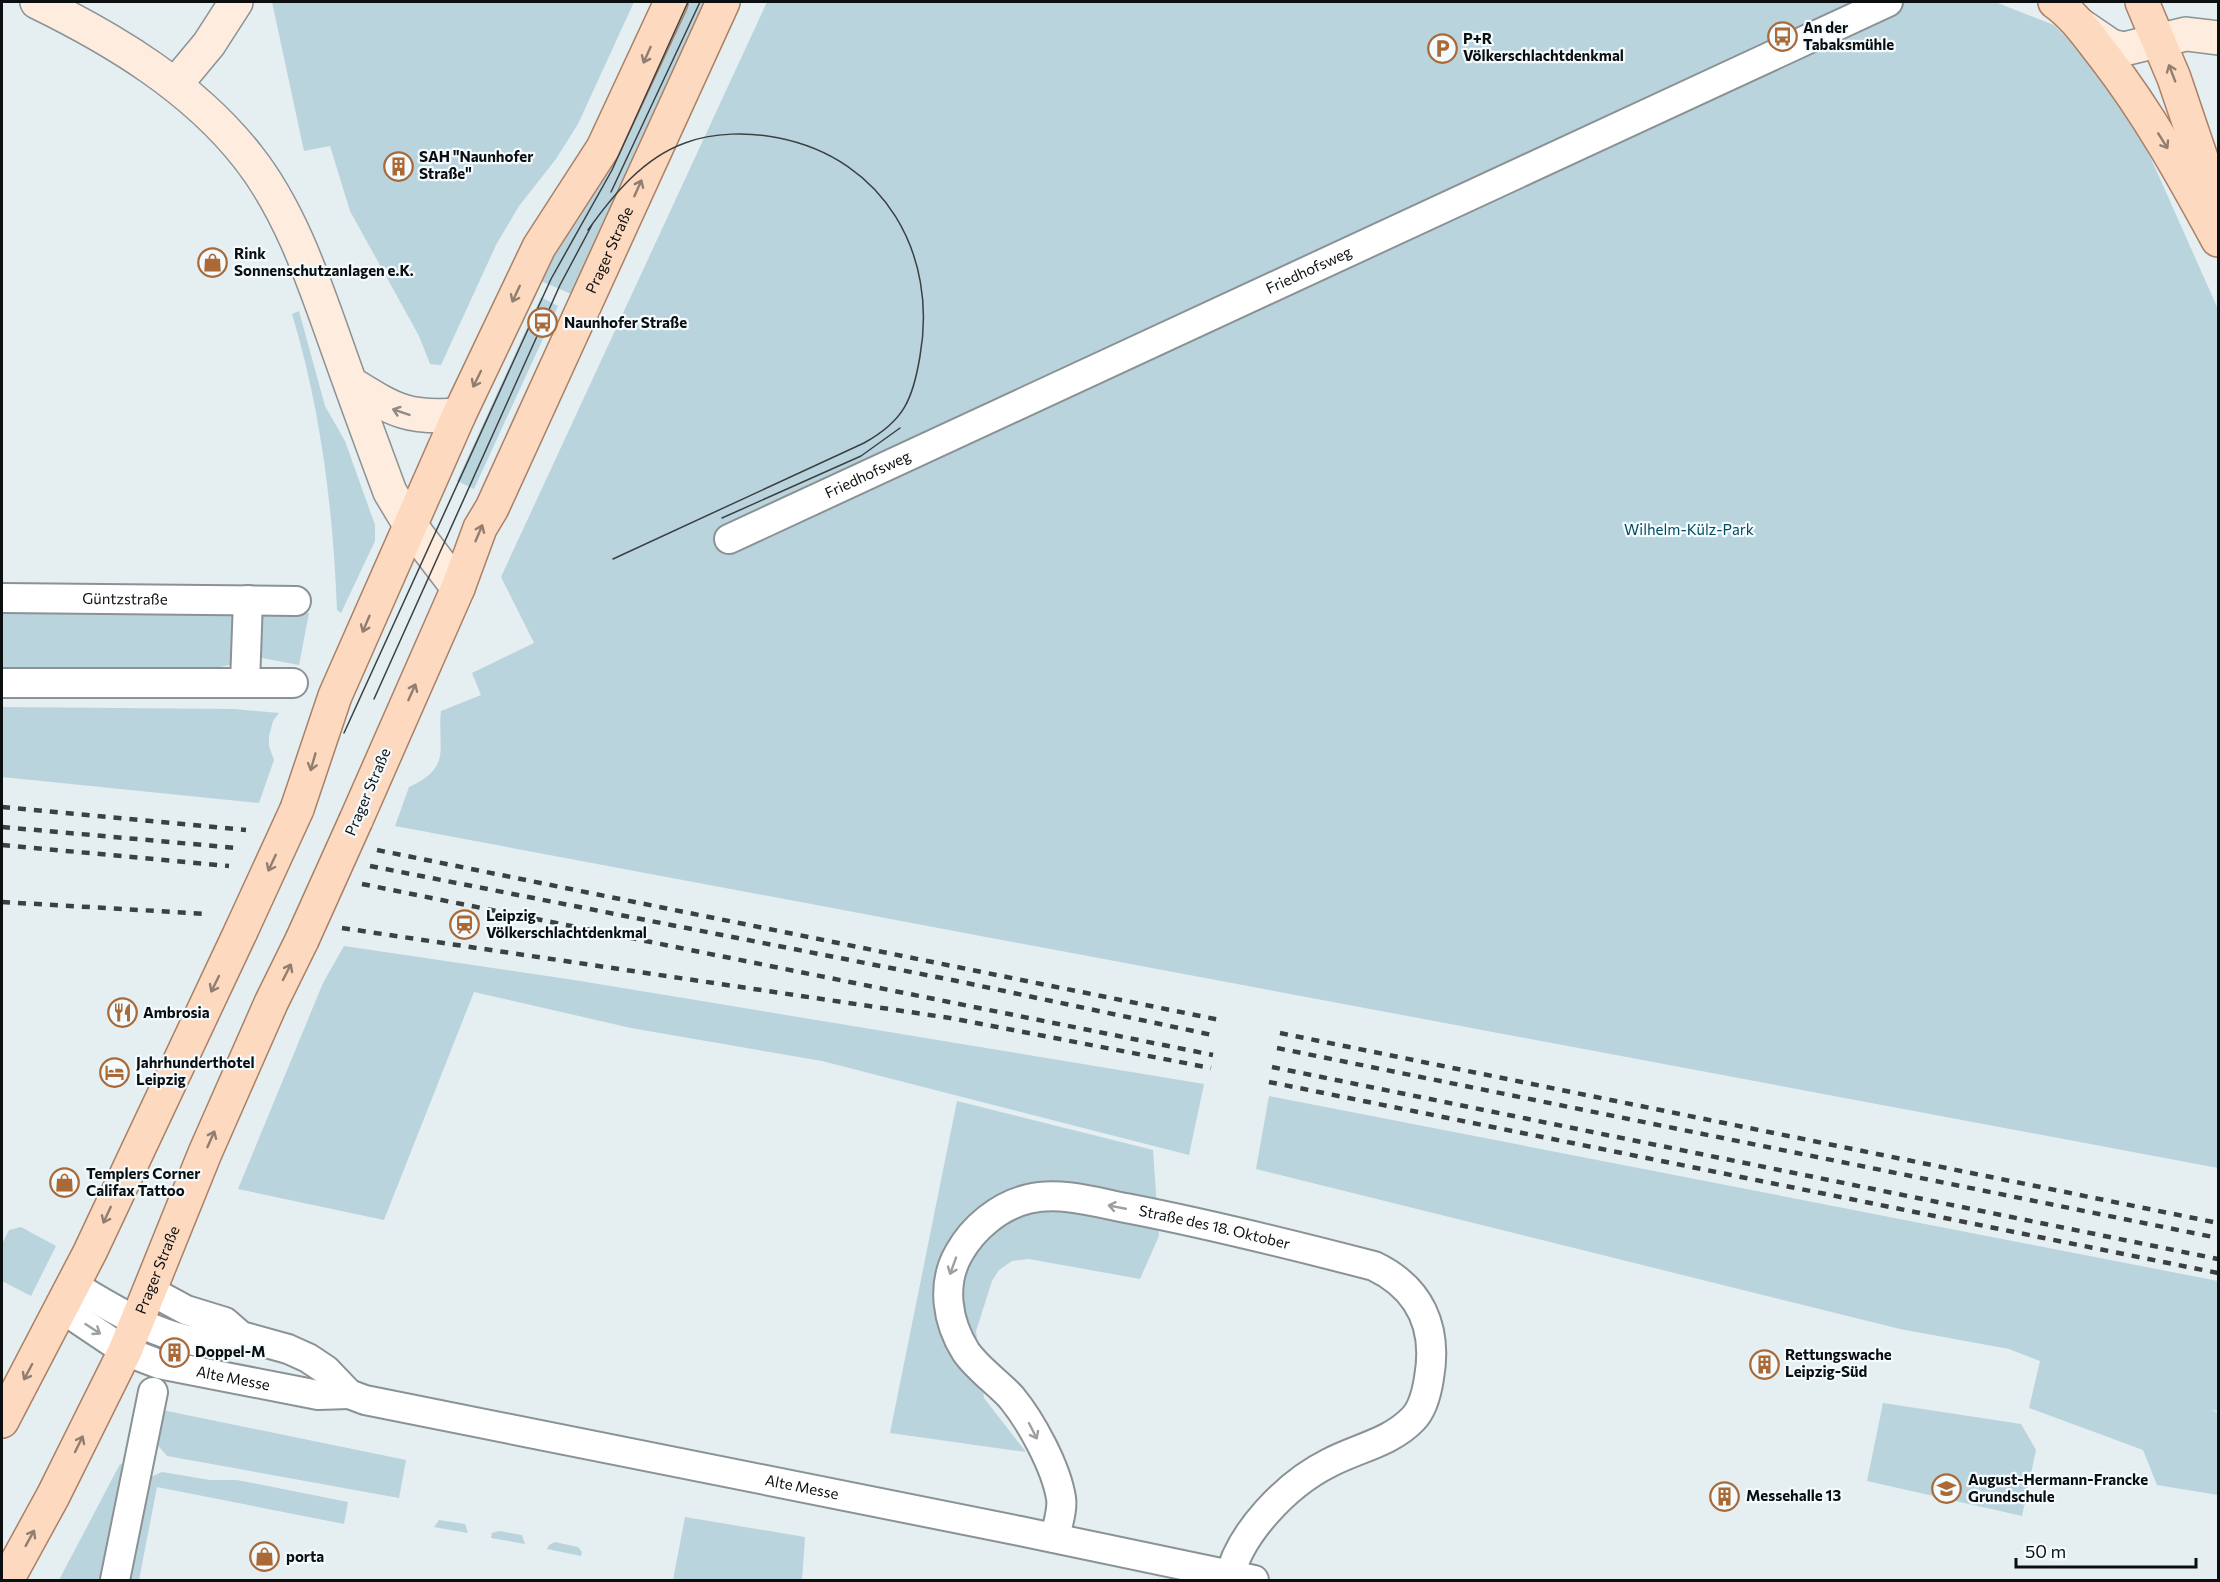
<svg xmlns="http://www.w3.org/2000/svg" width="2220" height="1582" viewBox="0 0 2220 1582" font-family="Commissioner,sans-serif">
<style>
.green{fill:#bad4de}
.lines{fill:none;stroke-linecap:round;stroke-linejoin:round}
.street-casing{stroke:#8a9295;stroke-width:32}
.secondary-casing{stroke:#8a9295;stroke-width:36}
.primary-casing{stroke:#a88166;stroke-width:36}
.street{stroke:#fff;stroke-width:28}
.secondary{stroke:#feecdf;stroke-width:33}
.primary{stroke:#fdd9bf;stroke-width:33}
.tram{stroke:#3c4041;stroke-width:1.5}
.rail{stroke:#3c4041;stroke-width:4.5;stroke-dasharray:8 8;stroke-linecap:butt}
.primary-bridge-casing{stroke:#a88166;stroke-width:36;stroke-linecap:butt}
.primary-bridge{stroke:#fdd9bf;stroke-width:33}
.oneway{stroke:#917e70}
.oneway2{stroke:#918982}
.oneway3{stroke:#9e9f9f}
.labels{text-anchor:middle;stroke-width:4.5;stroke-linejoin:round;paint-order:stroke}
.poi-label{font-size:15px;font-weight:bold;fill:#0c0f10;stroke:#f3fbff;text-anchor:start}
.street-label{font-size:15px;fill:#0c0f10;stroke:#f3fbff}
.park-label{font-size:15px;fill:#00495c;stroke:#f3fbff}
</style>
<rect width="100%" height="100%" fill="#e5eef1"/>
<!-- green -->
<path class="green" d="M272,2H634L578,124L556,159L519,206L496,245L441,365L430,364L419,336L350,211L330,146L304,151Z
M684,2H709L576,296L536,279Z
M767,2H1995L2054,25L2084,55L2123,104L2145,145L2218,309V1168L395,826L409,787C453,767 437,749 441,711L481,695L472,673L534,643L501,577Z
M541,297L558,306L474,489L457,481Z
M299,311L325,406L345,441L375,525V541L341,613L337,610C333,509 321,410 292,314Z
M2,610L309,613L299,665L262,658L220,667H2Z
M2,707L235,709L279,713L273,721L269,736V746L274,760L259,803L2,777Z
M344,946L574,980L1204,1084L1189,1155L822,1061L631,1028L474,992L384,1220L238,1189L323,983Z
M1269,1096L2218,1281V1411L2212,1410L2218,1413V1495L2157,1485L2143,1450L2029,1408L2040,1361L2009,1349L1900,1329L1256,1169Z
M957,1101L1153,1150L1159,1236L1140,1279L1029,1259L1012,1261L999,1270L992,1281L976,1331L984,1398L1026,1452L890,1433Z
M21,1227L56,1246L31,1296L2,1281V1244L9,1230Z
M1883,1403L2021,1424L2036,1450L2022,1516L1867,1481Z
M162,1410L406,1460L399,1498L167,1456L155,1442Z
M120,1464L130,1466L107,1580H59Z
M162,1472L210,1480H237L348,1502L344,1524L157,1487L139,1580H128L148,1478Z
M685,1517L805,1537L802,1580H673Z
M439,1520L465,1524L468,1533L434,1527Z
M499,1531L522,1535L525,1544L491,1538L492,1533Z
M555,1542L578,1547L582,1552L581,1556L547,1549L549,1545Z"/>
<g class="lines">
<defs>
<g id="street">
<path id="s1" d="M729,539L1888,2"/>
<path id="s2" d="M2,598L296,601"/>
<path d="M2,683H293"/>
<path d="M245,683L248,600"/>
<path d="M73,1285C115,1310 164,1342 214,1343C222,1343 233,1338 241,1336"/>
<path id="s3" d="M151,1291L186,1310L225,1322L241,1336L288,1349L308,1358L326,1370L349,1394L365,1400L1020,1531L1254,1580"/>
<path id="s4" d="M61,1308L125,1351L159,1364L318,1395L349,1394"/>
<path id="s5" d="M1055,1538C1057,1526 1063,1510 1061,1498C1056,1467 1031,1421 1011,1397C997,1382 978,1369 966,1352C947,1322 941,1284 959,1253C973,1228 999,1206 1028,1199C1062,1191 1098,1203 1131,1209C1213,1225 1293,1245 1374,1266C1420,1288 1438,1327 1429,1378C1427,1391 1423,1409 1413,1419C1390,1443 1357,1448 1329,1463C1287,1484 1238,1534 1229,1580"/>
<path d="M115,1580L153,1392"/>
</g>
<path id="secondary" d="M37,2C115,40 194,88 248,157C289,209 312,276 334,338C352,389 371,441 390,492L410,525L458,588
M2080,25L2111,46L2124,49L2186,34L2218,38
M175,85L209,44L236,2
M350,383C394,410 406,419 459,415"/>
<g id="primary">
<path d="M2055,2C2075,16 2089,37 2104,56C2149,114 2183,176 2218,240"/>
<path d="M2142,2L2174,78L2217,205"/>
<path d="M297,809L335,696L459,415L539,247L603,148L671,2"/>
<path id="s6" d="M356,820L458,588L480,528L492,508L723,2"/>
<path d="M2,1421L90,1252L241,931"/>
<path id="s7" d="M7,1580L53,1496L125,1351L205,1153L271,1003L302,940"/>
</g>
</defs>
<!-- street casing -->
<use href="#street" class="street-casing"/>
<!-- secondary casing -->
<use href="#secondary" class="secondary-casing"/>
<!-- primary casing -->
<use href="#primary" class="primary-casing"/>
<!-- street -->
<use href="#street" class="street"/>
<!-- secondary -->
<use href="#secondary" class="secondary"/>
<!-- primary -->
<use href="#primary" class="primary"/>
<!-- tram -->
<path class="tram" d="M611,192L700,2
M588,230C613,195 643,158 685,143C713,132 750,132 779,138C884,159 938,254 920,356C913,399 904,421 864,443L613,559
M722,518L861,456L900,428
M374,699L560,285L593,223
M344,733L551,279L612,170L688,2"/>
<!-- rail -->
<path class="rail" d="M2,807L246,830
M2,827L237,848
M2,845L229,866
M377,850L1220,1020
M370,866L957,981L1217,1036
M362,884L1213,1055
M2,902L208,914
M342,928L950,1018L1211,1068
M1280,1033L2218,1223
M1277,1048L2218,1238
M1272,1067L2218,1259
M1269,1082L2218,1273"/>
<defs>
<path id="primary-bridge" d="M241,931L297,809
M302,940L356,820"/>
</defs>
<!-- primary-bridge casing -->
<use href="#primary-bridge" class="primary-bridge-casing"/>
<!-- primary-bridge -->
<use href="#primary-bridge" class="primary-bridge"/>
</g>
<!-- one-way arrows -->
<defs><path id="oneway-shaft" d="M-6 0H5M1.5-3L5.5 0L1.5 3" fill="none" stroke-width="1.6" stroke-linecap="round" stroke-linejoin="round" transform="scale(1.5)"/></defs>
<g class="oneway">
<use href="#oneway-shaft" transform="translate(647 55) rotate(114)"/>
<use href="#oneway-shaft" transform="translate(2172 73) rotate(-111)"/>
<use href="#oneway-shaft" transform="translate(2163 141) rotate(58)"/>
<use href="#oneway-shaft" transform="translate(638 188) rotate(-66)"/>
<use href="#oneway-shaft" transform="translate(516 294) rotate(115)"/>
<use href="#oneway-shaft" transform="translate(477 379) rotate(116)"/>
<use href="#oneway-shaft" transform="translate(479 533) rotate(-67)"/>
<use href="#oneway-shaft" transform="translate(366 624) rotate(113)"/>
<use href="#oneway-shaft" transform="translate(412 692) rotate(-66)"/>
<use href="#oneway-shaft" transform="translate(313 762) rotate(106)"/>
<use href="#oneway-shaft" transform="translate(272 863) rotate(115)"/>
<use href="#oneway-shaft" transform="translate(287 972) rotate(-63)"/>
<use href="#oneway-shaft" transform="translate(215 984) rotate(116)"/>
<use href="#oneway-shaft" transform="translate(211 1139) rotate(-66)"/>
<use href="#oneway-shaft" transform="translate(107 1215) rotate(115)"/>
<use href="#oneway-shaft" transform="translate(28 1372) rotate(118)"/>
<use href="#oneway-shaft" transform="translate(79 1444) rotate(-64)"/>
<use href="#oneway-shaft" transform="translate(30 1538) rotate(-61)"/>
</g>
<use class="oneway2" href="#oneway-shaft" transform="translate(401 412) rotate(-161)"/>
<g class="oneway3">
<use href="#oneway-shaft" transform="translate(1117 1207) rotate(-169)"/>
<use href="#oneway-shaft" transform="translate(953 1266) rotate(110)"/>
<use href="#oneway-shaft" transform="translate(93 1329) rotate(33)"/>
<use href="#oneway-shaft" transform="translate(1033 1431) rotate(63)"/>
</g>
<!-- icons -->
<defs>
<symbol id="bus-ring" viewBox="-11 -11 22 22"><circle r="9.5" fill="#f3fbff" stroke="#ab6935" stroke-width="1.5"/><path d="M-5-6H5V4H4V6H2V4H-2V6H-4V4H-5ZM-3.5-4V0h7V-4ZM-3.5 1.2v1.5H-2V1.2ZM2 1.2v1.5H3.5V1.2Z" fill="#ab6935"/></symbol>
<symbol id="parking-ring" viewBox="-11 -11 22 22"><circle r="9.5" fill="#f3fbff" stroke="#ab6935" stroke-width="1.5"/><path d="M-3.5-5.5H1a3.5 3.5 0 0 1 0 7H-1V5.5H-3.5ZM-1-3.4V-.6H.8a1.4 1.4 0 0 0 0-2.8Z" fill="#ab6935"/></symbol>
<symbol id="building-ring" viewBox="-11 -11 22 22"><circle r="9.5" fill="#f3fbff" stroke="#ab6935" stroke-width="1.5"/><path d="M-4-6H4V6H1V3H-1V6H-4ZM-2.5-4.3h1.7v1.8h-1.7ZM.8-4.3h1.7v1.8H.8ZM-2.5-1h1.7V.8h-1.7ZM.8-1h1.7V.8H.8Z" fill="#ab6935"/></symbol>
<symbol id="shop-ring" viewBox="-11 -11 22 22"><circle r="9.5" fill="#f3fbff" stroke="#ab6935" stroke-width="1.5"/><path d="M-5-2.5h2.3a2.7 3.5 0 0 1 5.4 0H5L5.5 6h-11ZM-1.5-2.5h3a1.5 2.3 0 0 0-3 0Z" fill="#ab6935"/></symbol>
<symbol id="station-ring" viewBox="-11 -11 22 22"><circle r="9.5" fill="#f3fbff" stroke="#ab6935" stroke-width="1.5"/><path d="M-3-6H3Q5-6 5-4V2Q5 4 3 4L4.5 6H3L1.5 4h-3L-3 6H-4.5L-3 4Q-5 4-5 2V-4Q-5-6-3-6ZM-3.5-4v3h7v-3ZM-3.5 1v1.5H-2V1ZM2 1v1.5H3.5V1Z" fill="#ab6935"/></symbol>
<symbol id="restaurant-ring" viewBox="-11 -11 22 22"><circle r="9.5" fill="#f3fbff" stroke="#ab6935" stroke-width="1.5"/><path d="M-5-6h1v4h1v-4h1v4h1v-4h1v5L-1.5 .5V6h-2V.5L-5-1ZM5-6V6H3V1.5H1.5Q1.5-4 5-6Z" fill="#ab6935"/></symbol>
<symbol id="hotel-ring" viewBox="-11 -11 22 22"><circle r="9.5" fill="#f3fbff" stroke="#ab6935" stroke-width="1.5"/><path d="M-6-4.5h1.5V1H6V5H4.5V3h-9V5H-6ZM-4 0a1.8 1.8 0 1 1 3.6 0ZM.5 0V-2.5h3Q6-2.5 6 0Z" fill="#ab6935"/></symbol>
<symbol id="school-ring" viewBox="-11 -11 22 22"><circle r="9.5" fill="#f3fbff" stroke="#ab6935" stroke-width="1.5"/><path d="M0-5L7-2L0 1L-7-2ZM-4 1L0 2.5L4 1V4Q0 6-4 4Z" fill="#ab6935"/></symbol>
</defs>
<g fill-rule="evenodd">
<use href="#bus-ring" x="1766" y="20" width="33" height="33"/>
<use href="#parking-ring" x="1426" y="32" width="33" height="33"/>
<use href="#building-ring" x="382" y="150" width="33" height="33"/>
<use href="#shop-ring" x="196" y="246" width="33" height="33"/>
<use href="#bus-ring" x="526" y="306" width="33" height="33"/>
<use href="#station-ring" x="448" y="908" width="33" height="33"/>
<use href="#restaurant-ring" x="106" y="996" width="33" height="33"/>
<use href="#hotel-ring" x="98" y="1056" width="33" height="33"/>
<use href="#shop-ring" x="48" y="1166" width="33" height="33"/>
<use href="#building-ring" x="158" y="1336" width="33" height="33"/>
<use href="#building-ring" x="1748" y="1348" width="33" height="33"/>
<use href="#school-ring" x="1930" y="1472" width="33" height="33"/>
<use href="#building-ring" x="1708" y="1480" width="33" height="33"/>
<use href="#shop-ring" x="248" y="1540" width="33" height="33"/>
</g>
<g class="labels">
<!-- poi labels -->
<g class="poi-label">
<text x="1803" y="33">An der<tspan x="1803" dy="17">Tabaksmühle</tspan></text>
<text x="1463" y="44">P+R<tspan x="1463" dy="17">Völkerschlachtdenkmal</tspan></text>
<text x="419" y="162">SAH "Naunhofer<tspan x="419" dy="17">Straße"</tspan></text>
<text x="234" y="259">Rink<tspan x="234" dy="17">Sonnenschutzanlagen e.K.</tspan></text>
<text x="564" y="328">Naunhofer Straße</text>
<text x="486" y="921">Leipzig<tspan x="486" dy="17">Völkerschlachtdenkmal</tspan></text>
<text x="143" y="1018">Ambrosia</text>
<text x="136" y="1068">Jahrhunderthotel<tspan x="136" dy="17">Leipzig</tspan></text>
<text x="86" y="1179">Templers Corner<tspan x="86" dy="17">Califax Tattoo</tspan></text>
<text x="195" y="1357">Doppel-M</text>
<text x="1785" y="1360">Rettungswache<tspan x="1785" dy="17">Leipzig-Süd</tspan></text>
<text x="1968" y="1485">August-Hermann-Francke<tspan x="1968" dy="17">Grundschule</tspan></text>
<text x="1746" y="1501">Messehalle 13</text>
<text x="286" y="1562">porta</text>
</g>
<!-- street labels -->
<g class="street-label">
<text dy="5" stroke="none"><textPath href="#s6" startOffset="624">Prager Straße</textPath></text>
<text dy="5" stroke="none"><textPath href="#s1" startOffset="639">Friedhofsweg</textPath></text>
<text dy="5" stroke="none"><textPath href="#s1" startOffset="153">Friedhofsweg</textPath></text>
<text dy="5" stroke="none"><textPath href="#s2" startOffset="123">Güntzstraße</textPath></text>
<text transform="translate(368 792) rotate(-67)" y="5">Prager Straße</text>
<text dy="5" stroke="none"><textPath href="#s5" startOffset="602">Straße des 18. Oktober</textPath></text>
<text dy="5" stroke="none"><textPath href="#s7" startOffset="345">Prager Straße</textPath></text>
<text dy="5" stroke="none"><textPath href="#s4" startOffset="189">Alte Messe</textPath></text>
<text dy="5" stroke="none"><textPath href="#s3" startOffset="690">Alte Messe</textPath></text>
</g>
<!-- park labels -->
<g class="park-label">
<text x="1689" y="535">Wilhelm-Külz-Park</text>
</g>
</g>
<!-- border -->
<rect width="2220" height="1582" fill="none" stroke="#0c0f10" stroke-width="6"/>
<!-- scale -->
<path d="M2016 1558v9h180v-9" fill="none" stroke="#0c0f10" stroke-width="3"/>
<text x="2025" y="1558" font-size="18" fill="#0c0f10" stroke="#f3fbff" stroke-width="4.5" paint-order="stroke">50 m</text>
</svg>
